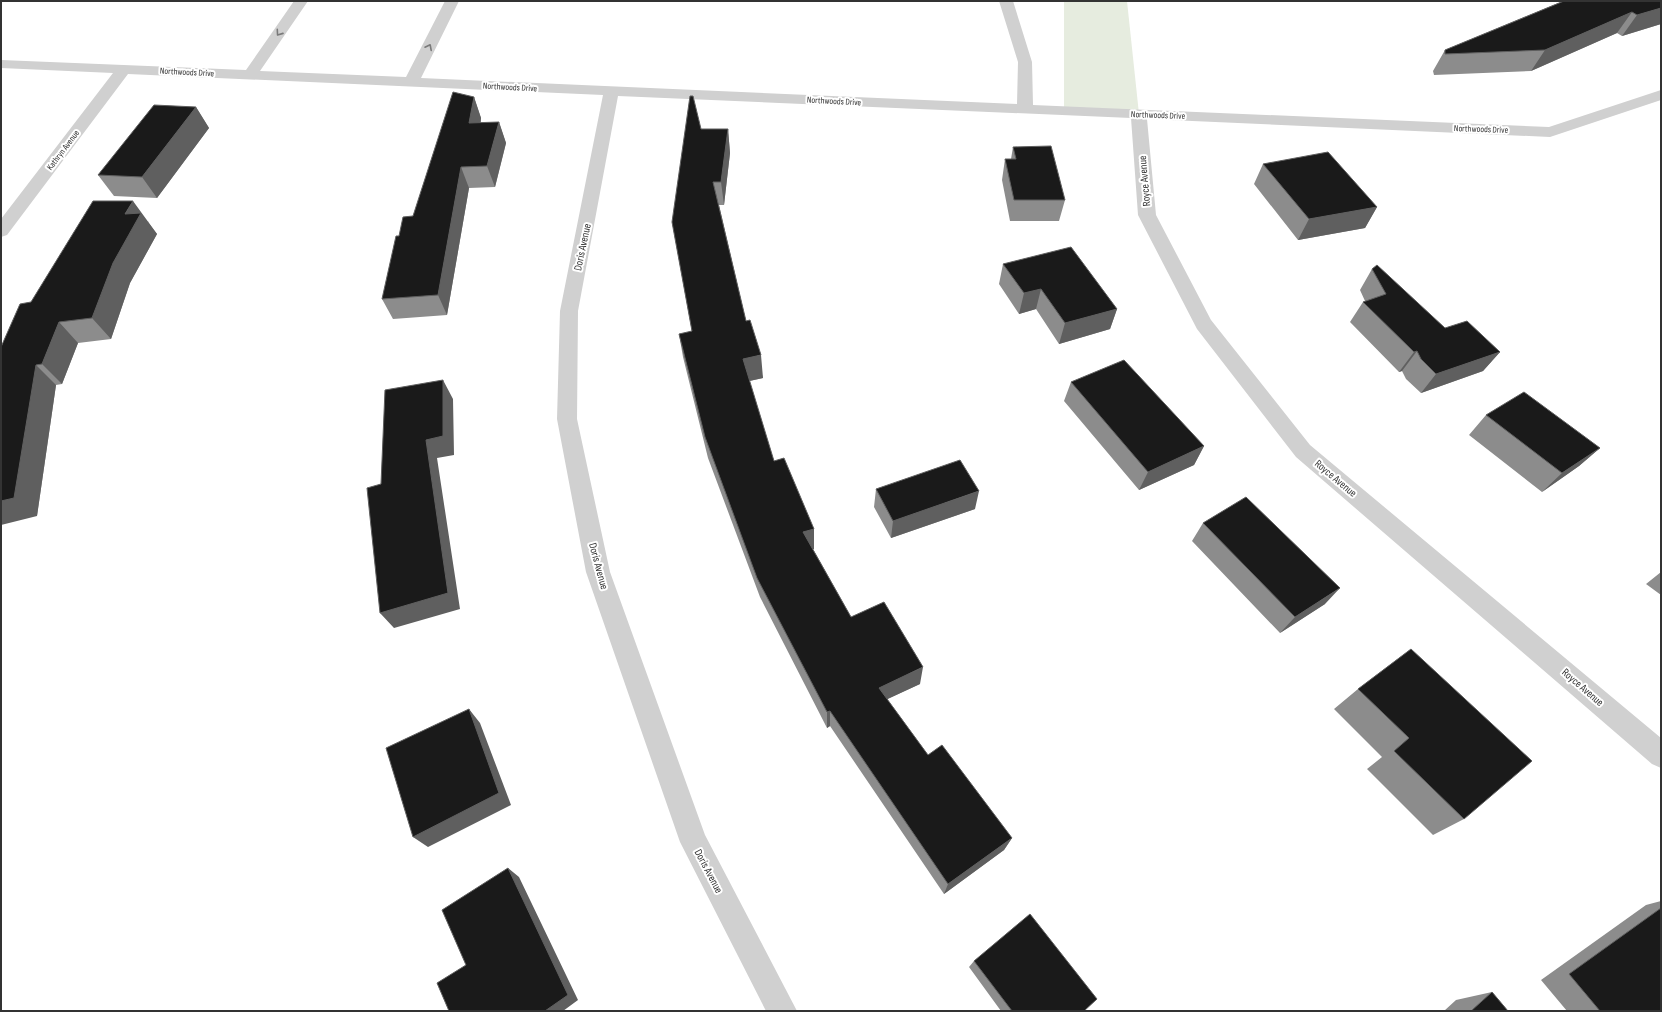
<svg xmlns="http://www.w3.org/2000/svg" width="1662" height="1012" viewBox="0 0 1662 1012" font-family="'Sofia Sans Condensed',sans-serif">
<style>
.green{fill:#e6ecdf}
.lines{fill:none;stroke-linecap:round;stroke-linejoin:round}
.minor{fill:#d0d0d0;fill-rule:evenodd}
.wall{fill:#8c8c8c}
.shaded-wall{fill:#5f5f5f}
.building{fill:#1a1a1a;stroke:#5f5f5f}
.oneway{stroke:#7a7a7a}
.labels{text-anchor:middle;stroke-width:4;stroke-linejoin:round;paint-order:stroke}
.far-street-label{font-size:9px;fill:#333;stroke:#fff}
.street-label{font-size:11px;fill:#333;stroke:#fff}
</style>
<rect width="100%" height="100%" fill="#fff"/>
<!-- green -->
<path class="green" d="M1064,1H1127L1139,114L1064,111Z"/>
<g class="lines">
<!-- minor -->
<path class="minor" d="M294,1H308L260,71L406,77L445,1H459L421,78L1017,104L1018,62L999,1H1013L1032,62L1033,105L1549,127L1661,90V100L1550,137L1147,119L1156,215L1211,320L1310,445L1661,738V768L1652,764L1296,457L1197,329L1138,215L1131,118L618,96L578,311L577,419L610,572L705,835L797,1011H766L680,842L586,572L557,419L560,311L603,95L128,74L7,235L1,237V219L113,73L1,68V60L246,70Z"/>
</g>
<!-- wall -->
<path class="wall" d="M1563,1H1661V24L1622,36L1617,33L1531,71L1434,75L1433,71L1445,50Z
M474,97L481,118V123L499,122L506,143L495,187L469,188L447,315L393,319L382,299L399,236L413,216Z
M196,107L209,128L157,198L114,196L98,175Z
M701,129H728L730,153L724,205H719L746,321L763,378L749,381L774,461L814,529V549H813L851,617L920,684L887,699L928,755L1012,838L1004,850L944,894L830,726L827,728L760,597L708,458L683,357L679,334L692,332L672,222Z
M1013,147L1065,200L1059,221H1010L1002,180L1005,159H1011Z
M1263,164L1377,207L1365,228L1298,240L1254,184Z
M149,221L148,222L157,234L130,283L111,339L78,343L62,384L56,385L37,516L31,302Z
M1003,264L1117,309L1110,329L1059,344L1036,309L1019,314L999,284Z
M1372,269L1445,328L1500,352L1483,371L1421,393L1406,379L1402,371L1399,372L1350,322L1363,302L1365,301L1360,290Z
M1071,382L1204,446L1194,465L1139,490L1064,401Z
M1486,415L1600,448L1579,466L1542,492L1469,435Z
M876,489L975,509L891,538L874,507Z
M1203,523L1325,604L1280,633L1192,541Z
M1661,572V595L1646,584Z
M1411,649L1464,819L1433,835L1367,769L1382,757L1334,709L1358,689Z
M1661,901V1011H1567L1541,980L1646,905Z
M974,961L1084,1011H1001L969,967Z
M1492,992L1508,1011H1444L1456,1000Z"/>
<!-- shaded-wall -->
<path class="shaded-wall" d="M1661,8V24L1622,36L1637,15Z
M1632,12L1617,33L1531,71L1545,50Z
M474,97L481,118L477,144L469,123Z
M196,107L209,128L157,198L142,177Z
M499,122L506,143L495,187L487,166Z
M728,129L730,153L724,205L721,182Z
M461,167L469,188L447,315L438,295Z
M133,201L157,234L130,283L111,339L92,318L125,214Z
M1377,207L1365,228L1298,240L1309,219Z
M1041,289L1036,309L1019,314L1024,293Z
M1117,309L1110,329L1059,344L1065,323Z
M59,322L78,343L62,384L42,364Z
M1417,351L1402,371L1399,372L1414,352Z
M1500,352L1483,371L1421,393L1436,374Z
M761,355L763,378L745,382L743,359Z
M36,365L56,385L37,516L1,525V501Z
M443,380L453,399L454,455L437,458L460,609L394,628L380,613L426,440Z
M1204,446L1194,465L1139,490L1148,472Z
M1600,448L1579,466L1542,492L1562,473Z
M979,491L975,509L891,538L893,521Z
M814,529V549L804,552L803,532Z
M1340,588L1325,604L1280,633L1295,617Z
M923,667L920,684L877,704L879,688Z
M469,709L480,723L511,805L428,847L413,837Z
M830,711V726L827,728V712Z
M1012,838L1004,850L944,894L948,884Z
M508,868L519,877L578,1000L563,1011H545Z"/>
<!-- building -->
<path class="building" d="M1564,1H1661V8L1637,15L1632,12L1545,50L1445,54V50Z
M453,92L474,97L469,123L499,122L487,166L461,167L438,295L382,299L396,236H399L403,217L413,216Z
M690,96H693L701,129H728L721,182H713L746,321L750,320L761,355L743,359L774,461L784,458L814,529L803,532L851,617L884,602L923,667L879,688L928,755L942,745L1012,838L948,884L830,711L827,712L757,578L705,437L679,334L692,331L672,222Z
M154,105L196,107L142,177L98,175Z
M1051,146L1065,200H1014L1005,159H1016L1013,147Z
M1328,152L1377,207L1309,219L1263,164Z
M93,201H133L125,214L141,213L113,263L92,318L59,322L42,364L36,365L14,498L1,501V347L20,304L31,302Z
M1071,247L1117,309L1065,323L1041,289L1024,293L1003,264Z
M1377,265L1445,328L1467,321L1500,352L1436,374L1421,359L1417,351L1414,352L1363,302L1386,294L1372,269Z
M1124,360L1204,446L1148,472L1071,382Z
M443,380V436L426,440L448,593L380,613L367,488L381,484L385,390Z
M1524,392L1600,448L1562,473L1486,415Z
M960,460L979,491L893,521L876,489Z
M1246,497L1340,588L1295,617L1203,523Z
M1411,649L1532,761L1464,819L1394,751L1409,738L1358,689Z
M469,709L499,793L413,837L386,748Z
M508,868L568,995L545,1011H449L437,983L466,965L442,910Z
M1661,908V1011H1600L1569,974Z
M1030,914L1097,999L1084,1011H1012L974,961Z
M1492,992L1508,1011H1471Z"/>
<!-- one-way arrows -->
<defs><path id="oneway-chevron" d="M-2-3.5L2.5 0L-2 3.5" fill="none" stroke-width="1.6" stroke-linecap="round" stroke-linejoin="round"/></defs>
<g class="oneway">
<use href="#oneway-chevron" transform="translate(279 33) rotate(125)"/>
<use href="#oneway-chevron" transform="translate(429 47) rotate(-63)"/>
</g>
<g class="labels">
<!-- far-street labels -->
<g class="far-street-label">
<text transform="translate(187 72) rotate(3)" y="3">Northwoods Drive</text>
<text transform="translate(510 87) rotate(3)" y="3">Northwoods Drive</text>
<text transform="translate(834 101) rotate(3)" y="3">Northwoods Drive</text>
<text transform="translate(1158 115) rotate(2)" y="3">Northwoods Drive</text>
<text transform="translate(1481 129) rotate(2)" y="3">Northwoods Drive</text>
<text transform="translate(63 150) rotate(-53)" y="3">Kathryn Avenue</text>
</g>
<!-- street labels -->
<g class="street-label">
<text transform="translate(1144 181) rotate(-95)" y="4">Royce Avenue</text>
<text transform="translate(582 247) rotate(-78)" y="4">Doris Avenue</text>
<text transform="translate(1336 478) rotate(40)" y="4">Royce Avenue</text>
<text transform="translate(599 566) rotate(75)" y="4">Doris Avenue</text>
<text transform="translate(1583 687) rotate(41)" y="4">Royce Avenue</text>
<text transform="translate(709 871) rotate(62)" y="4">Doris Avenue</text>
</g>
</g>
<!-- border -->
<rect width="1662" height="1012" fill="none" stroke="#333333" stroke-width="4"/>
</svg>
